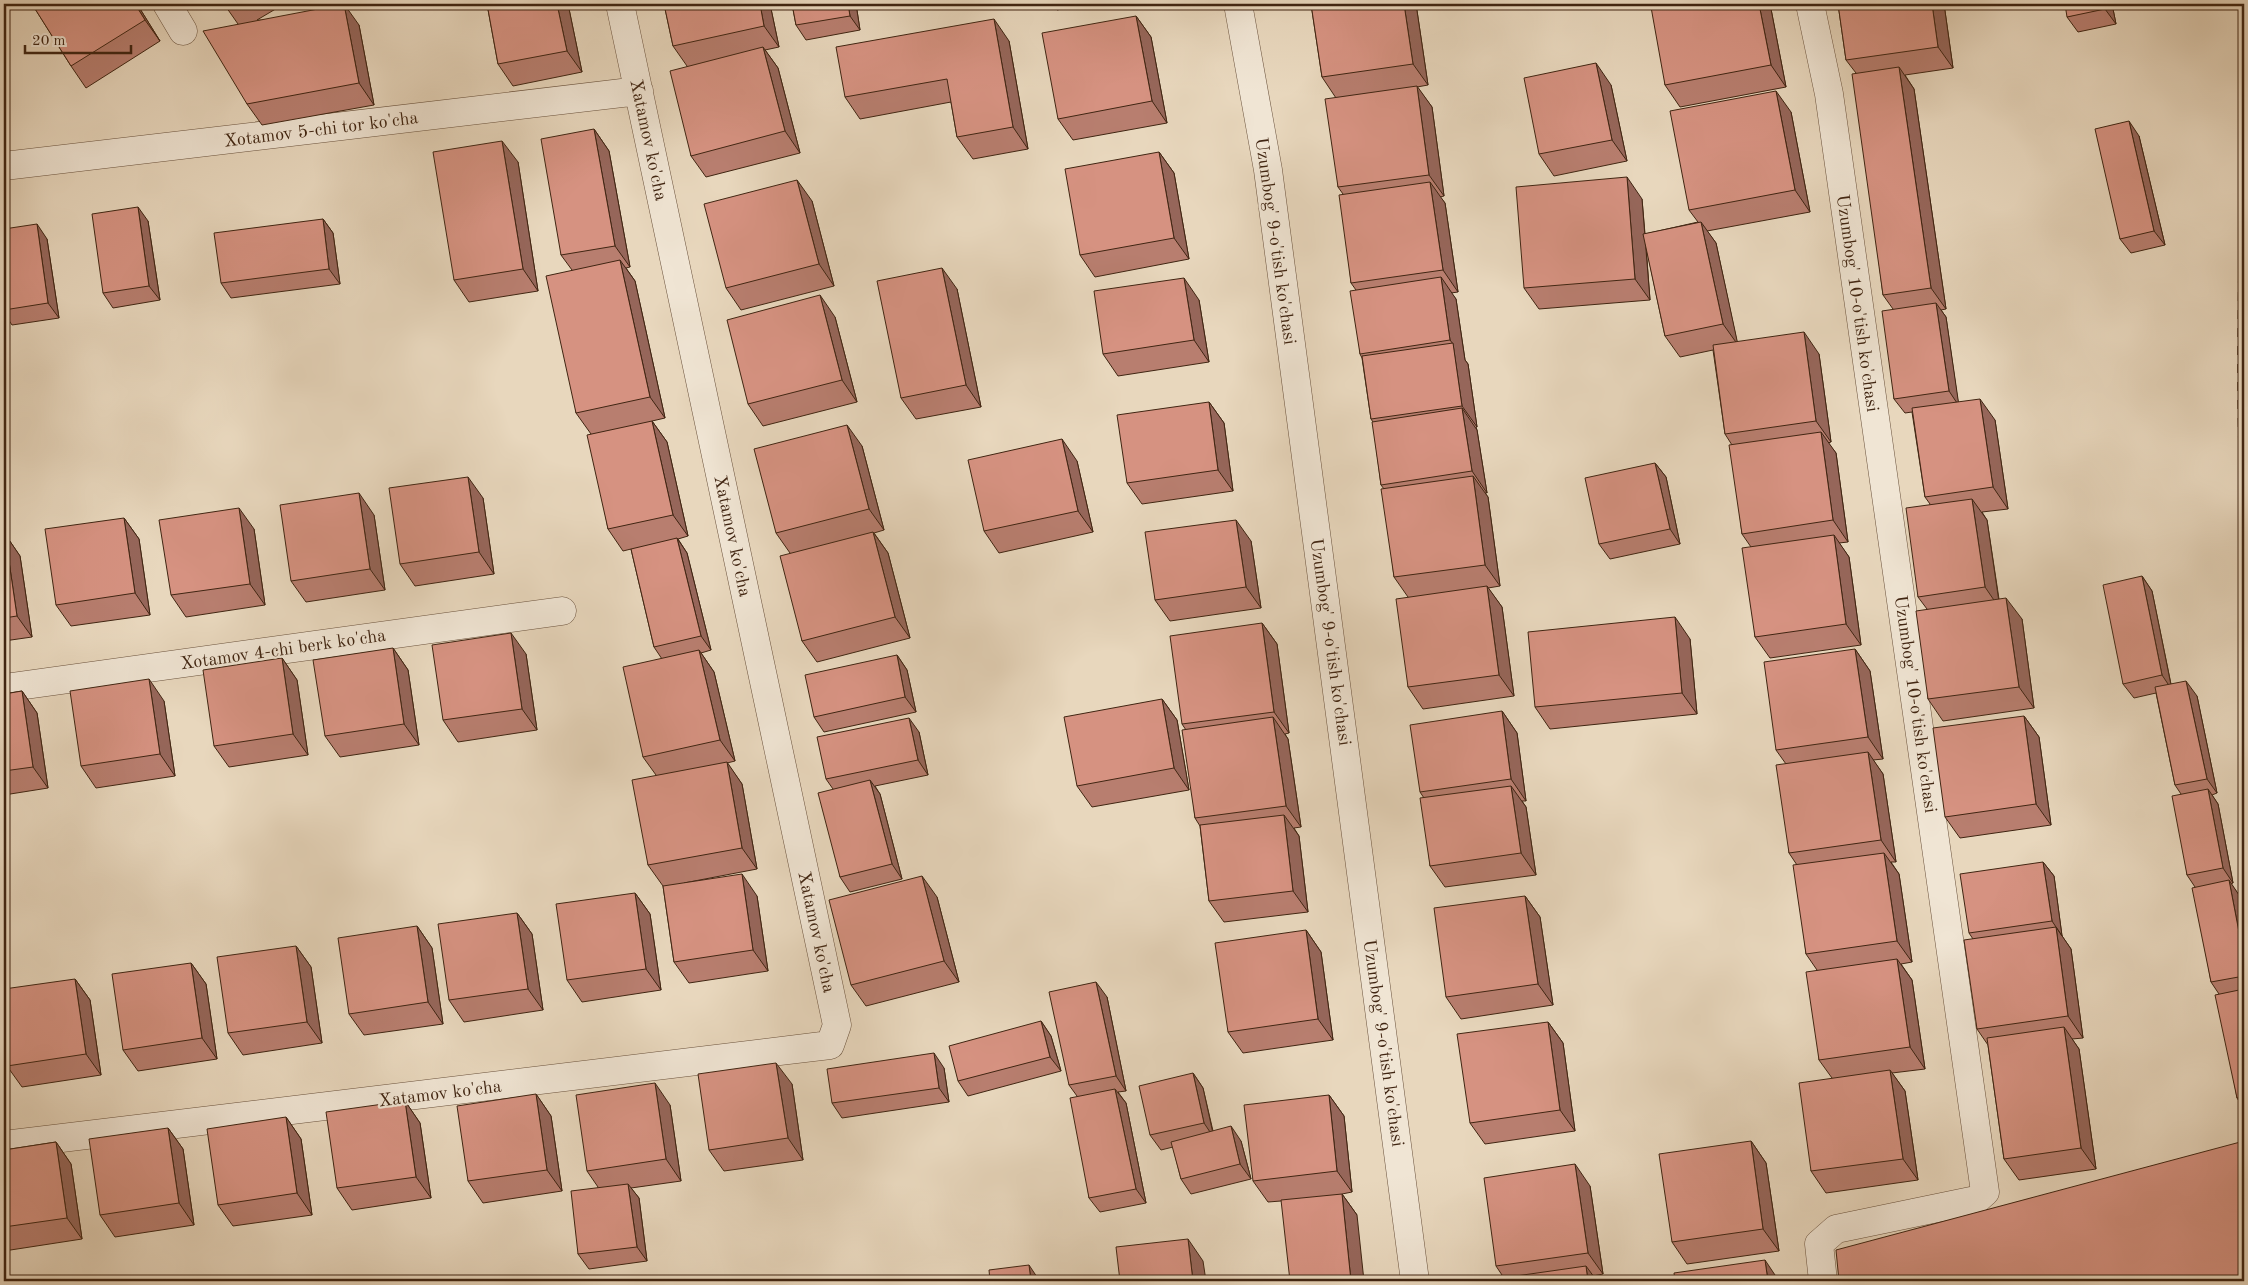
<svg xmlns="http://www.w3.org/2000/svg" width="2248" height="1285" viewBox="0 0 2248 1285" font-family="'Old Standard TT',serif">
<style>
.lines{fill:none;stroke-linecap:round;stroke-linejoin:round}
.street-casing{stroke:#6a523d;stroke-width:29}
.street{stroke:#f0e5d4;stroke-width:28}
.rail{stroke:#402512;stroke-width:4;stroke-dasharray:9 9;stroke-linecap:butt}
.wall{fill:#b87e6f;stroke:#402512}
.shaded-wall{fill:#96665a;stroke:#402512}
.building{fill:#d69281;stroke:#402512}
.labels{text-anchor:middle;stroke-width:4.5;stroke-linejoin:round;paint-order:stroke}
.street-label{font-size:18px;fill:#402512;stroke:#f0e5d4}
</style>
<rect width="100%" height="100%" fill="#e8d7bd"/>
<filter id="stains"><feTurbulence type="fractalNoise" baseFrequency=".004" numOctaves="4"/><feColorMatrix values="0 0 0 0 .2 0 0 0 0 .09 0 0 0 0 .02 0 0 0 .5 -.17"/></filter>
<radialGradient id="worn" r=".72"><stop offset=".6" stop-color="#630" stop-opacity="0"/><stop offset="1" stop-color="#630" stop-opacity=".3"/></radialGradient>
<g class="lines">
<defs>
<path id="street" d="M167,4L183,31
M1238,4L1268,170L1415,1281
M1810,4L1829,94L1985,1192L1976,1200L1836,1229L1819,1244L1823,1281
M4,166L639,91
M4,688L562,611
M4,1145L830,1045L837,1025L620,4"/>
</defs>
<!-- street casing -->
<use href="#street" class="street-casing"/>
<!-- street -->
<use href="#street" class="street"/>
<!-- rail -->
<path class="rail" d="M2244,94C2239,156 2241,218 2240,279C2239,360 2238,441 2244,522"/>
</g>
<!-- wall -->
<path class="wall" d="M32,4H137L160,41L86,88L71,66Z
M224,4H284L257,20L359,25L374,105L262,125L247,104L238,24Z
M487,4H568L582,72L513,86L498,64Z
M664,4H770L779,47L765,50L778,68L800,153L706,177L691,156L687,66L673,46Z
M792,4H856L860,30L806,40L796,25Z
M1053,4H1086L1057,10Z
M1311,4H1416L1428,85L1417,87L1432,107L1444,196L1440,197L1445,203L1458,292L1451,293L1456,299L1465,360L1468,364L1477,427H1476L1477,430L1487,493H1485L1488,497L1500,586L1488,588L1502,607L1514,696L1423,709L1408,687V597L1394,577L1384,489L1381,485L1373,422L1371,419L1362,358L1360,354L1356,290L1351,283L1343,194L1338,187L1336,98L1322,77Z
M1660,4H1767L1771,9L1786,87L1680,107L1665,85L1661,5Z
M1838,4H1944L1953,68L1905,75L1914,89L1946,309L1941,310L1946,317L1958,402L1995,420L2008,509L1982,512L1987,520L1999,599L2022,619L2034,708L1943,721L1928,699L1927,609L1918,597L1930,504L1925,497L1912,412L1905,413L1894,399L1893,309L1883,295L1856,73L1846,60Z
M2112,4L2116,24L2078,32L2067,17Z
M1136,16L1151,37L1167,123L1073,140L1058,119Z
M1009,41L1028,149L973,159L957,137L951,102L860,119L845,97Z
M1611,85L1627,161L1554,176L1539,154Z
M1791,112L1810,212L1707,231L1716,243L1737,342L1819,354L1831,442L1828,443L1836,453L1848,542L1839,543L1849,557L1861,645L1770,658L1755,637L1751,547L1742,534L1732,445L1725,434L1713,350L1680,357L1665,336L1646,246L1650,300L1539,309L1524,288L1642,199L1645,234L1698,222L1689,210Z
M594,129L609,151L630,267L626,268L635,281L665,418L652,421L667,442L688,536L678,539L687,553L711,650L701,653L714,672L735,761L727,763L742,784L757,869L684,883L757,896L768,971L689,983L674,962L663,886L648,865L656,775L643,757L662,659L654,647L631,549L623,551L608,529L591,434L576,413L572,270L561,255Z
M2139,136L2165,245L2131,253L2120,239Z
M1159,152L1174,173L1189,259L1095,277L1080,255Z
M518,162L538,291L469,302L454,280Z
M812,201L834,286L741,310L726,288Z
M323,219L333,233L340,284L231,298L221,283Z
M148,221L160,300L113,308L103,293Z
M4,229L47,239L59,318L12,325L4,313Z
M957,289L981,407L916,419L901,398Z
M1199,300L1209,362L1118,376L1103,354Z
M835,317L857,402L763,426L748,404Z
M1209,402L1224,423L1233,491L1142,504L1127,483Z
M862,446L884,530L874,533L888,553L910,638L817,662L802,641L790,553L776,533Z
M1077,461L1093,532L999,553L984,531Z
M1655,463L1666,477L1680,544L1610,559L1599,544Z
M483,498L494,574L415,586L400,564Z
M374,515L385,590L306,602L291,581Z
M124,518L139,539L150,615L71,626L56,605Z
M254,529L265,605L186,617L171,595Z
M4,534H5L20,556L32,637L4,641Z
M1251,541L1261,608L1170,621L1155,600Z
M2142,576L2152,591L2171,684L2197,696L2217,793L2212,795L2218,804L2233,883L2231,884L2239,895L2244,921V1109L2237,1098L2219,994L2211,982L2195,887L2187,875L2181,794L2175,785L2156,693L2134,698L2123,684Z
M1262,623L1277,644L1289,733L1285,734L1288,739L1301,827L1294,828L1299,836L1308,912L1224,922L1209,901L1200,826L1195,818L1186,730L1182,724Z
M1690,639L1697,714L1550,729L1535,707Z
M393,648L408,670L419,745L340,757L325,736Z
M1855,649L1870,671L1883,759L1873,760L1883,774L1896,862H1891L1899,874L1912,962L1901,964L1912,980L1925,1069L1892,1073L1905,1091L1918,1180L1826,1193L1811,1171L1832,1078L1819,1060L1817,970L1806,954L1797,865L1789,853L1786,764L1776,750Z
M526,654L537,730L458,742L443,720Z
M897,655L907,670L916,712L824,732L814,717Z
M282,658L297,680L308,755L229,767L214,746Z
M22,691L37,713L48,788L4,795V694Z
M1162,699L1177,720L1189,790L1092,807L1077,786Z
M164,701L175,776L96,788L81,766Z
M1502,711L1517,733L1526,801H1522L1526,807L1536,875L1445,887L1430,866L1424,798L1420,792Z
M2024,716L2039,737L2051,825L1960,838L1945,817Z
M919,732L928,775L875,786L880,794L902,879L850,892L840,877L833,789L826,779Z
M2043,862L2054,876L2062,936L2071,949L2083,1038L2072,1039L2079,1049L2096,1169L2019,1180L2004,1159L1988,1045L1977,1029L1973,939L1969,933Z
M635,893L650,914L661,990L582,1002L567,980Z
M1525,896L1540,917L1553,1005L1461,1019L1446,997Z
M937,897L959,982L866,1006L851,985Z
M517,913L532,934L543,1010L464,1022L449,1000Z
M417,926L432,948L443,1024L364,1035L349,1014Z
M1306,930L1321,952L1333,1040L1243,1053L1228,1032Z
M296,946L311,967L322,1043L243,1055L228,1033Z
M191,963L206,984L217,1059L138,1071L123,1050Z
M75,979L90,1000L101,1075L22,1087L7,1066Z
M1107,997L1126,1091L1118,1092L1126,1103L1146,1203L1100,1212L1089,1198L1077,1096L1069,1085Z
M1041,1021L1051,1036L1061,1071L968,1096L958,1081Z
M1548,1022L1563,1043L1575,1131L1485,1144L1470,1123Z
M944,1068L949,1102L842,1118L832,1103Z
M1193,1073L1203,1088L1213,1131L1241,1141L1251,1179L1191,1194L1181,1179L1173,1147L1161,1150L1150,1135Z
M792,1084L803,1160L724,1171L709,1150Z
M536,1094L551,1116L562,1191L483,1203L468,1181Z
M1329,1095L1344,1116L1352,1192L1342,1194L1357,1215L1281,1201L1268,1202L1253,1181Z
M405,1101L420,1123L431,1198L352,1210L337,1188Z
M670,1105L681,1181L631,1188L639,1198L647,1261L589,1269L578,1254L598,1187L587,1171Z
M286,1117L301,1139L312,1215L233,1226L218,1205Z
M168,1128L183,1149L194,1225L115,1237L100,1215Z
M1751,1141L1766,1163L1779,1251L1687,1264L1672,1242Z
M56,1142L71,1164L82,1239L4,1251V1150Z
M1590,1186L1603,1274L1593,1276L1597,1281H1495L1504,1278L1496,1266Z"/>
<!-- shaded-wall -->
<path class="shaded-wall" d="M135,4H137L160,41L145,20Z
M344,4L359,25L374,105L359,83Z
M557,4H568L582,72L567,51Z
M760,4H770L779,47L764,26Z
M848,4H856L860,30L850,16Z
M1404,4H1416L1428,85L1413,64Z
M1759,4H1767L1771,9L1786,87L1771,65Z
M1932,4H1944L1953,68L1938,47Z
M2104,4H2112L2116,24L2105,9Z
M1136,16L1151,37L1167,123L1152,101Z
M994,19L1009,41L1028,149L1013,127Z
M763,47L778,68L800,153L785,131Z
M1596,63L1611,85L1627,161L1612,140Z
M1899,67L1914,89L1946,309L1931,288Z
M1417,86L1432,107L1444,196L1429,175Z
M1776,91L1791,112L1810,212L1795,190Z
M2129,121L2139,136L2165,245L2154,231Z
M594,129L609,151L630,267L615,246Z
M502,141L518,162L538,291L523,269Z
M1159,152L1174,173L1189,259L1174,238Z
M1627,177L1642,199L1650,300L1635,279Z
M797,180L812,201L834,286L819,264Z
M1430,182L1445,203L1458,292L1443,270Z
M138,207L148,221L160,300L149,286Z
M323,219L333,233L340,284L329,269Z
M1701,222L1716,243L1738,345L1723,324Z
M37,224L47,239L59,318L48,303Z
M620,260L635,281L665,418L650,397Z
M942,268L957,289L981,407L966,385Z
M1441,277L1456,299L1465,360L1468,364L1477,427L1462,406L1453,344L1450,340Z
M1184,278L1199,300L1209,362L1194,340Z
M820,295L835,317L857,402L842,380Z
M1936,303L1946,317L1959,406L1949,391Z
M1804,332L1819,354L1831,442L1816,421Z
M1980,399L1995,420L2008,509L1993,487Z
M1209,402L1224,423L1233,491L1218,470Z
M1462,408L1477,430L1487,493L1472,471Z
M652,421L667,442L688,536L673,515Z
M847,425L862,446L884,530L869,509Z
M1821,432L1836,453L1848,542L1833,520Z
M1062,439L1077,461L1093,532L1078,511Z
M1655,463L1666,477L1680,544L1670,529Z
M1473,476L1488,497L1500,586L1485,565Z
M468,477L483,498L494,574L479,552Z
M359,493L374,515L385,590L370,569Z
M1972,499L1987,520L2000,609L1985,587Z
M239,508L254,529L265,605L250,584Z
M124,518L139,539L150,615L135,593Z
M1236,520L1251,541L1261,608L1246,587Z
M873,532L888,553L910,638L895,617Z
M5,534L20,556L32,637L17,616Z
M1834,535L1849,557L1861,645L1846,624Z
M677,538L687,553L711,650L701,636Z
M2142,576L2152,591L2172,690L2162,675Z
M1487,586L1502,607L1514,696L1499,675Z
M2006,598L2022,619L2034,708L2019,687Z
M1675,617L1690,639L1697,714L1682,693Z
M1262,623L1277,644L1289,733L1274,712Z
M511,633L526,654L537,730L522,709Z
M393,648L408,670L419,745L404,724Z
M1855,649L1870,671L1883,759L1868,737Z
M699,650L714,672L735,761L720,740Z
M897,655L907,670L916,712L905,697Z
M282,658L297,680L308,755L293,734Z
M149,679L164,701L175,776L160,754Z
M2186,681L2197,696L2217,793L2207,779Z
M22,691L37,713L48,788L33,767Z
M1162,699L1177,720L1189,790L1174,768Z
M1502,711L1517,733L1526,801L1511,779Z
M2024,716L2039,737L2051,825L2036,804Z
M1273,717L1288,739L1301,827L1286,806Z
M909,718L919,732L928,775L918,760Z
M1868,752L1883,774L1896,862L1881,840Z
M727,762L742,784L757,869L742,848Z
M870,780L880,794L902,879L892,864Z
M1511,786L1526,807L1536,875L1521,853Z
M2208,789L2218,804L2233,883L2223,868Z
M1284,815L1299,836L1308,912L1293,891Z
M1884,853L1899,874L1912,962L1897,941Z
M2043,862L2054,876L2062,936L2052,921Z
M742,874L757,896L768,971L753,950Z
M922,876L937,897L959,982L944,961Z
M2229,880L2239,895L2244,921V958Z
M635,893L650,914L661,990L646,969Z
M1525,896L1540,917L1553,1005L1538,984Z
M517,913L532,934L543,1010L528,989Z
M417,926L432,948L443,1024L428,1002Z
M2056,927L2071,949L2083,1038L2068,1016Z
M1306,930L1321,952L1333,1040L1318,1019Z
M296,946L311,967L322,1043L307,1022Z
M1897,959L1912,980L1925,1069L1910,1047Z
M191,963L206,984L217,1059L202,1038Z
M75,979L90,1000L101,1075L86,1054Z
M1096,982L1107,997L1126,1091L1116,1076Z
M1041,1021L1051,1036L1061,1071L1050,1057Z
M1548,1022L1563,1043L1575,1131L1560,1110Z
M2064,1027L2079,1049L2096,1169L2081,1148Z
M934,1053L944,1068L949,1102L939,1088Z
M776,1063L792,1084L803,1160L788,1138Z
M1890,1070L1905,1091L1918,1180L1903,1159Z
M1193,1073L1203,1088L1214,1138L1204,1123Z
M655,1083L670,1105L681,1181L666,1159Z
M1115,1089L1126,1103L1146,1203L1136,1189Z
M536,1094L551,1116L562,1191L547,1170Z
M1329,1095L1344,1116L1352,1192L1337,1171Z
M405,1101L420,1123L431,1198L416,1177Z
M286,1117L301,1139L312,1215L297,1193Z
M1231,1126L1241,1141L1251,1179L1240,1164Z
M168,1128L183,1149L194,1225L179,1203Z
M1751,1141L1766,1163L1779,1251L1763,1229Z
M56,1142L71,1164L82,1239L67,1218Z
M1575,1164L1590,1186L1603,1274L1588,1253Z
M628,1184L639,1198L647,1261L637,1247Z
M1342,1194L1357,1215L1364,1281H1351Z
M1188,1239L1203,1261L1206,1281H1193Z
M1765,1260L1779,1281H1768Z
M1029,1265L1039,1280L1040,1281H1031Z
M1586,1266L1597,1281H1588Z"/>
<!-- building -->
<path class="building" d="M32,4H135L145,20L71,66Z
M224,4H234L227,8Z
M344,4L359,83L247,104L203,31Z
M487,4H557L567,51L498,64Z
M664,4H760L764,26L673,46Z
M792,4H848L850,16L796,25Z
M1311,4H1404L1413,64L1322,77Z
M1669,4H1759L1771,65L1665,85L1651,7Z
M1838,4H1932L1938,47L1846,60Z
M2065,4H2104L2105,9L2067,17Z
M1136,16L1152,101L1058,119L1042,33Z
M994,19L1013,127L957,137L947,79L845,97L836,47Z
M763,47L785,131L691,156L670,71Z
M1596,63L1612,140L1539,154L1524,78Z
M1899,67L1931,288L1883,295L1852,74Z
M1417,86L1429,175L1338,187L1325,99Z
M1776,91L1795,190L1689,210L1670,111Z
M2129,121L2154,231L2120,239L2095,129Z
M594,129L615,246L561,255L541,139Z
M502,141L523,269L454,280L433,152Z
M1159,152L1174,238L1080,255L1065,169Z
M1627,177L1635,279L1524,288L1516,187Z
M797,180L819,264L726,288L704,204Z
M1430,182L1443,270L1351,283L1339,195Z
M138,207L149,286L103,293L92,214Z
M323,219L329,269L221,283L214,233Z
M1701,222L1723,324L1665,336L1643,234Z
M37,224L48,303L4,310V229Z
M620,260L650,397L576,413L546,276Z
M942,268L966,385L901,398L877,281Z
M1441,277L1450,340L1360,354L1350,291Z
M1184,278L1194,340L1103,354L1094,291Z
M820,295L842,380L748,404L727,320Z
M1936,303L1949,391L1894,399L1882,311Z
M1804,332L1816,421L1725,434L1713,345Z
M1453,343L1462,406L1371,419L1362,356Z
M1980,399L1993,487L1925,497L1912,408Z
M1209,402L1218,470L1127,483L1117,415Z
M1462,408L1472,471L1381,485L1372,422Z
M652,421L673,515L608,529L587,435Z
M847,425L869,509L776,533L754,449Z
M1821,432L1833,520L1742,534L1729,445Z
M1062,439L1078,511L984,531L968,460Z
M1655,463L1670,529L1599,544L1585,478Z
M1473,476L1485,565L1394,577L1381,489Z
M468,477L479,552L400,564L389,488Z
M359,493L370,569L291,581L280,505Z
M1972,499L1985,587L1918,597L1906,508Z
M239,508L250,584L171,595L159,520Z
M124,518L135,593L56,605L45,529Z
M1236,520L1246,587L1155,600L1145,532Z
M873,532L895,617L802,641L780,556Z
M4,534H5L17,616L4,618Z
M1834,535L1846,624L1755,637L1742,548Z
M677,538L701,636L654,647L631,549Z
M2142,576L2162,675L2123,684L2103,585Z
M1487,586L1499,675L1408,687L1396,599Z
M2006,598L2019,687L1928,699L1916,611Z
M1675,617L1682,693L1535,707L1528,632Z
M1262,623L1274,712L1182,724L1170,636Z
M511,633L522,709L443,720L432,645Z
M393,648L404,724L325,736L313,660Z
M1855,649L1868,737L1776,750L1764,662Z
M699,650L720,740L643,757L623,667Z
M897,655L905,697L814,717L805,675Z
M282,658L293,734L214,746L203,670Z
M149,679L160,754L81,766L70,691Z
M2186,681L2207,779L2175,785L2155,687Z
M22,691L33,767L4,771V694Z
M1162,699L1174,768L1077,786L1064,717Z
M1502,711L1511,779L1420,792L1410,725Z
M2024,716L2036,804L1945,817L1933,728Z
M1273,717L1286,806L1195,818L1182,730Z
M909,718L918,760L826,779L817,737Z
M1868,752L1881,840L1789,853L1776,765Z
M727,762L742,848L648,865L632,780Z
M870,780L892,864L840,877L818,793Z
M1511,786L1521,853L1430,866L1420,798Z
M2208,789L2223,868L2187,875L2172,796Z
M1284,815L1293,891L1209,901L1200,825Z
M1884,853L1897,941L1806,954L1793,865Z
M2043,862L2052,921L1969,933L1960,874Z
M742,874L753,950L674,962L663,886Z
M922,876L944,961L851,985L829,900Z
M2229,880L2244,958V976L2211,982L2192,888Z
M635,893L646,969L567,980L556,904Z
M1525,896L1538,984L1446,997L1434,908Z
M517,913L528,989L449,1000L438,924Z
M417,926L428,1002L349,1014L338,938Z
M2056,927L2068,1016L1977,1029L1964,940Z
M1306,930L1318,1019L1228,1032L1215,943Z
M296,946L307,1022L228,1033L217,957Z
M1897,959L1910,1047L1819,1060L1806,972Z
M191,963L202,1038L123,1050L112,974Z
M75,979L86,1054L7,1066L4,1047V989Z
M1096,982L1116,1076L1069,1085L1049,992Z
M2244,989V1096L2237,1098L2215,995Z
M1041,1021L1050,1057L958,1081L949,1046Z
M1548,1022L1560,1110L1470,1123L1457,1034Z
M2064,1027L2081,1148L2004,1159L1987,1038Z
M934,1053L939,1088L832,1103L827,1069Z
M776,1063L788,1138L709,1150L698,1074Z
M1890,1070L1903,1159L1811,1171L1799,1083Z
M1193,1073L1204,1123L1150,1135L1139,1086Z
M655,1083L666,1159L587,1171L576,1095Z
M1115,1089L1136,1189L1089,1198L1070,1098Z
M536,1094L547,1170L468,1181L457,1106Z
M1329,1095L1337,1171L1253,1181L1244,1105Z
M405,1101L416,1177L337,1188L326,1112Z
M286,1117L297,1193L218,1205L207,1129Z
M1231,1126L1240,1164L1181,1179L1171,1142Z
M168,1128L179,1203L100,1215L89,1139Z
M1751,1141L1763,1229L1672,1242L1659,1154Z
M2244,1141V1281H1839L1836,1250Z
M56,1142L67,1218L4,1227V1150Z
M1575,1164L1588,1253L1496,1266L1484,1178Z
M628,1184L637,1247L578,1254L571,1191Z
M1342,1194L1351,1281H1290L1281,1200Z
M1188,1239L1193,1281H1120L1116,1247Z
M1765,1260L1768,1281H1675L1674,1273Z
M1029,1265L1031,1281H990L989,1270Z
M1586,1266L1588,1281H1495V1279Z"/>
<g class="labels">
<!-- street labels -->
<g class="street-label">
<text transform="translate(321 129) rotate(-7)" y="6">Xotamov 5-chi tor ko'cha</text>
<text transform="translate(649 140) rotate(78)" y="6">Xatamov ko'cha</text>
<text transform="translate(1276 241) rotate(82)" y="6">Uzumbog' 9-o'tish ko'chasi</text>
<text transform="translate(1858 303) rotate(82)" y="6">Uzumbog' 10-o'tish ko'chasi</text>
<text transform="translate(733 536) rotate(78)" y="6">Xatamov ko'cha</text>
<text transform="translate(1331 642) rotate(82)" y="6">Uzumbog' 9-o'tish ko'chasi</text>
<text transform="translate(283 649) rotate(-8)" y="6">Xotamov 4-chi berk ko'cha</text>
<text transform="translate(1916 704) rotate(82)" y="6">Uzumbog' 10-o'tish ko'chasi</text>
<text transform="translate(817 932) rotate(78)" y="6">Xatamov ko'cha</text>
<text transform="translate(1384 1043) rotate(82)" y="6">Uzumbog' 9-o'tish ko'chasi</text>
<text transform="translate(440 1093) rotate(-7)" y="6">Xatamov ko'cha</text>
</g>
</g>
<!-- margin -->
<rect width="2248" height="1285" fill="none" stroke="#e8d7bd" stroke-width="20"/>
<rect x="5" y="5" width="2238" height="1275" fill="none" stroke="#402512" stroke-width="2.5"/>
<rect x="10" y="10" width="2228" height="1265" fill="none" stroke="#402512"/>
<!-- scale -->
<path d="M25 45v8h106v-8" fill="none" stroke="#402512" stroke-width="2.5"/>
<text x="32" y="45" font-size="15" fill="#402512" stroke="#f0e5d4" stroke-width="4" paint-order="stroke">20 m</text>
<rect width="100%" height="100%" filter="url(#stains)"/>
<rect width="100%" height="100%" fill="url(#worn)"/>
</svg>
